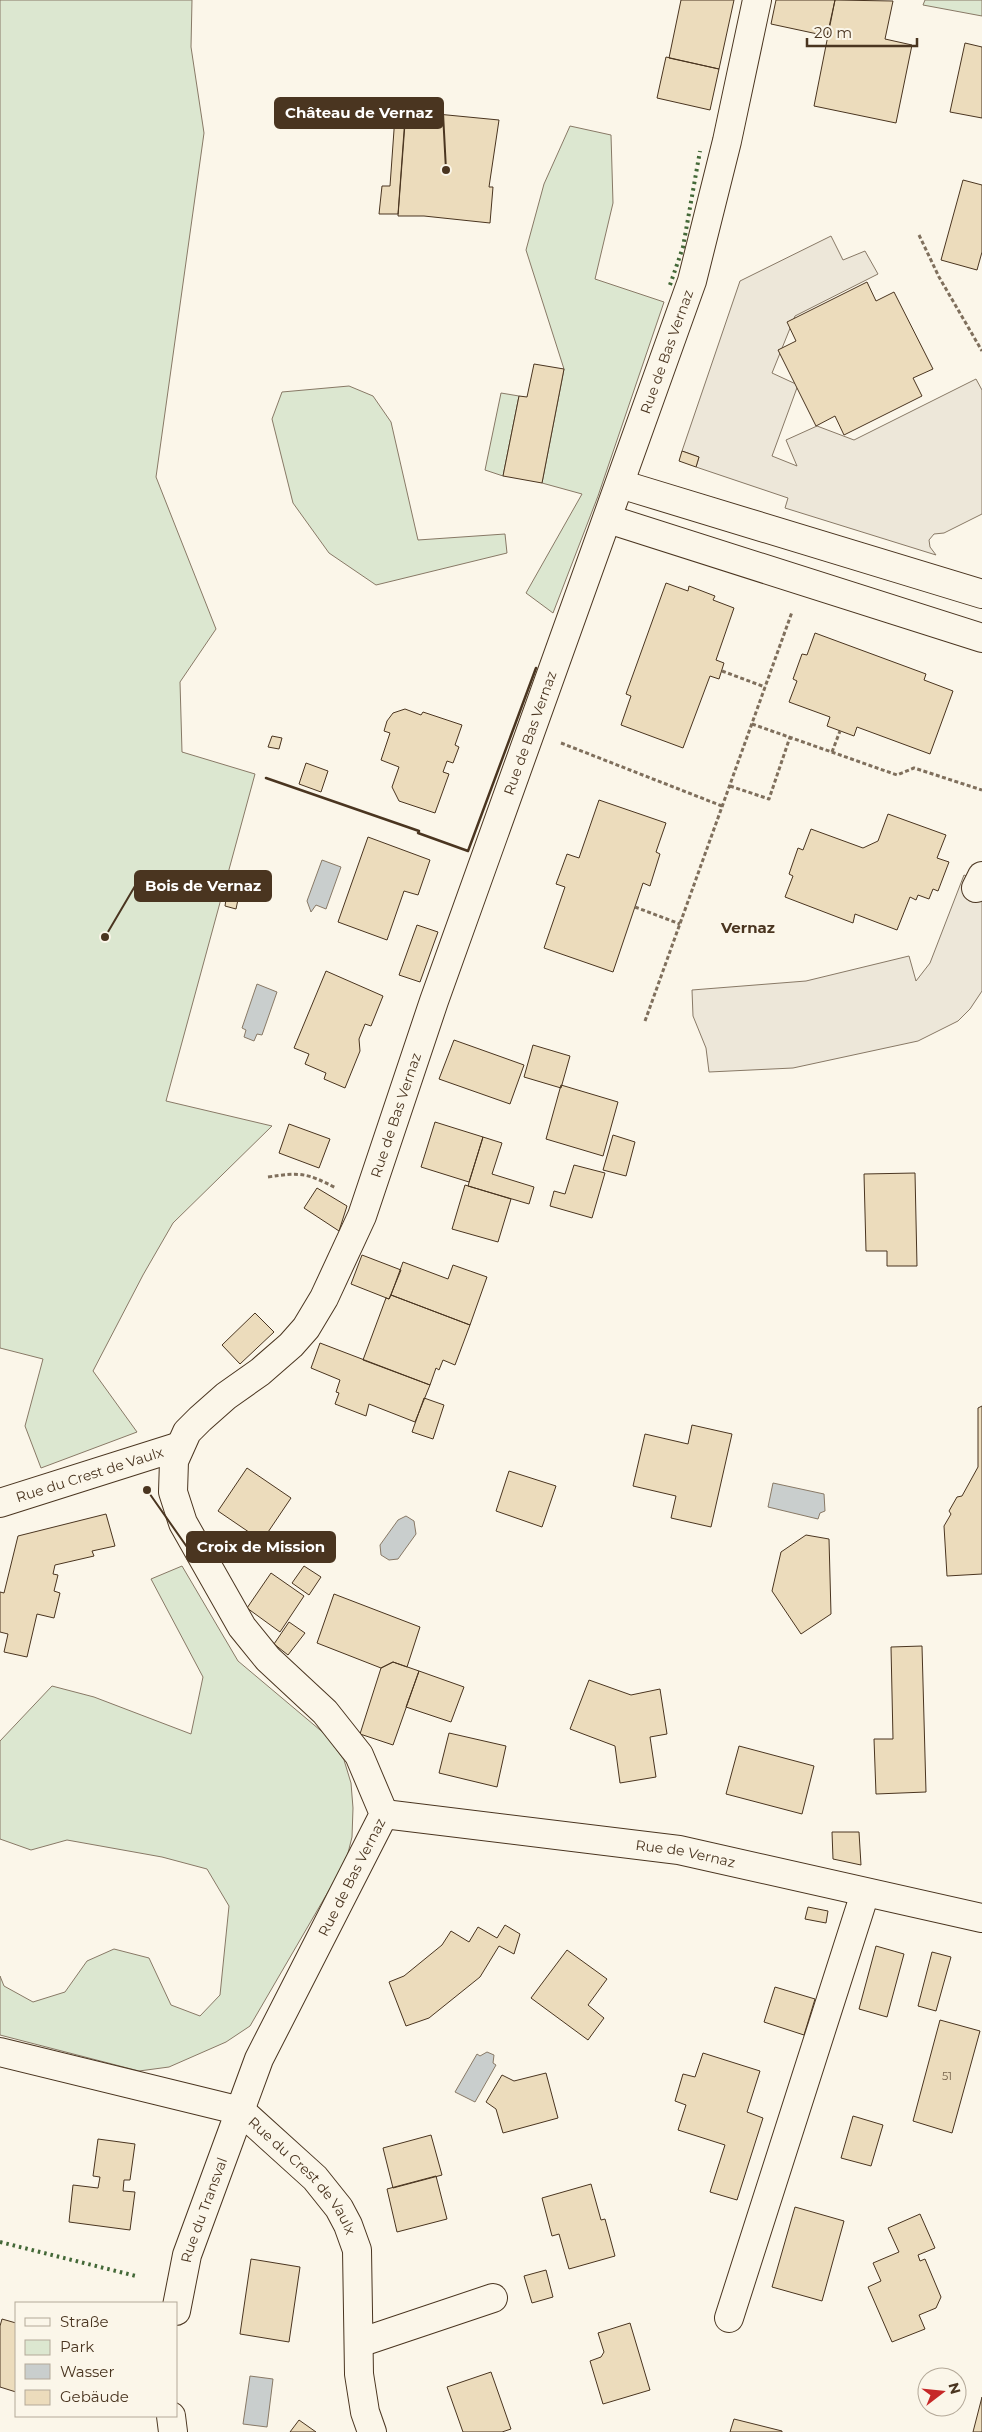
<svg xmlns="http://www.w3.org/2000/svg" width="982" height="2432" viewBox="0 0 982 2432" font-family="Montserrat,sans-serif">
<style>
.green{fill:#dce7d0;stroke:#887966}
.parking{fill:#ede7d9;stroke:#887966}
.water{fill:#c9cecd;stroke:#887966}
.building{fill:#ecdcbc;stroke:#4a3520}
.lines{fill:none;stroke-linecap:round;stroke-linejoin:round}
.minor-casing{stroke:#4a3520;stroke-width:30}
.path{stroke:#7f6f5c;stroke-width:3;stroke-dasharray:4 2.5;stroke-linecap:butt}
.minor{stroke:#fbf6e9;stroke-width:28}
.hedge{stroke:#436837;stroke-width:4;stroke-dasharray:2.5 4;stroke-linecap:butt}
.wall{stroke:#4a3520;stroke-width:2.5}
.labels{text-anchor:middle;stroke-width:4;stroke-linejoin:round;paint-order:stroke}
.number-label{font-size:11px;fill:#725f47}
.street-label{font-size:14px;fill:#4a3520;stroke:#fbf6e9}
.neighbourhood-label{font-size:15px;font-weight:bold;fill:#4a3520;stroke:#fbf6e9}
.leader{fill:none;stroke:#4a3520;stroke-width:2}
.callout-dot{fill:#4a3520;stroke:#fbf6e9;stroke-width:2}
.callout{fill:#4a3520;stroke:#4a3520;stroke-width:2}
.callout-label{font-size:15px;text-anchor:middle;font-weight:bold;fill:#fff}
</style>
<rect width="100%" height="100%" fill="#fbf6e9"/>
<!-- green -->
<path class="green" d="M0,0H192L191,47L204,133L156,477L216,629L180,682L182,752L255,774L166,1101L272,1126L173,1223L143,1275L93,1371L137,1432L41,1468L25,1426L43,1359L0,1348Z
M925,0H982V16L923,5Z
M570,126L611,135L613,203L595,279L664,302L598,496L553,613L526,593L582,494L542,483L564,369L526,250L544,184Z
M349,386L373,396L391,422L418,540L505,534L507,553L376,585L329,553L293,503L272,419L282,392Z
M501,393L519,396L503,476L485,470Z
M182,1566L238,1661L326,1735L344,1760L351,1783L353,1808L352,1837L346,1861L250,2026L226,2042L169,2067L139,2071L0,2035V1976L4,1986L33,2002L65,1992L87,1961L114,1949L149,1958L171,2005L200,2016L220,1995L229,1906L207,1869L162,1857L67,1840L31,1850L0,1839V1741L52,1686L94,1697L191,1734L203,1677L151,1579Z"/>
<!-- parking -->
<path class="parking" d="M831,236L843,260L865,251L878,274L795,316L772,373L798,385L772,456L797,466L786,440L817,426L854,440L976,379L982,390V514L944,533L934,534L929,540L930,547L936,555L785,508L788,498L696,467L699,457L682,451L740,281Z
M964,875L982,883V991L970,1009L958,1021L918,1041L793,1068L709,1072L706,1048L693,1016L692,990L806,981L909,956L916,981L930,963Z"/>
<!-- water -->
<path class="water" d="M322,860L341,867L326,909L316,905L311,912L307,901Z
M257,984L277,992L262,1035L257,1034L254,1041L244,1037L246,1030L242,1028Z
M773,1483L824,1494L825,1511L820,1513L818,1519L768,1507Z
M406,1516L414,1521L416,1534L398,1559L389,1560L381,1555L380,1545L398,1520Z
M487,2052L494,2055L493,2063L496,2065L475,2102L455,2092L477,2054L480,2056Z
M250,2376L273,2379L267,2427L243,2424Z"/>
<!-- building -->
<path class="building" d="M681,0H734L719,69L669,58Z
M776,0H835L827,36L771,24Z
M835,0L893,1L885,39L912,45L896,123L814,106Z
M965,43L982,47V118L950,112Z
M666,57L719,69L710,110L657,98Z
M406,111L499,120L489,187H493L490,223L424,216H398Z
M395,116L405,117L398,214H379L382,186H390Z
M963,180L982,185V252L977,270L941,260Z
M867,282L876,301L894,292L933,369L913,378L922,396L844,435L835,416L816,426L778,350L796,341L787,322Z
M534,364L564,369L542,483L503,476L519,396L527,397Z
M682,451L699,457L696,467L679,461Z
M666,583L688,591L689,586L715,596L713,600L734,608L716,660L724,663L719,679L710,676L683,748L621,725L631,696L626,694Z
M815,633L926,674L924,680L953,691L930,754L857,727L854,736L827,726L830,717L789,702L797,681L793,679L802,654L807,655Z
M405,709L421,715L423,712L462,725L455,745L459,747L453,763L447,761L443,772L449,774L435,813L399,801L392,787L399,767L381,760L390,733L384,731L387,721L393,713Z
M272,736L282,738L279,749L268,747Z
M306,763L328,771L321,792L299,784Z
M599,800L666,823L656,852L660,854L650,886L643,883L613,972L544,948L565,887L556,884L567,854L579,858Z
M888,814L946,835L937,858L949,862L938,891L933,889L929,899L918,895L916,900L910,897L897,930L855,914L853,923L785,897L793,876L789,874L798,848L803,850L811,829L863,848L878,841Z
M368,837L430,860L418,895L404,891L387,940L338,922Z
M227,893L239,895L236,909L225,906Z
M417,925L438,932L420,982L399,975Z
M326,971L383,996L371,1026L365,1024L359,1039L360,1051L345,1088L324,1079L326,1073L305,1064L309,1054L294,1048Z
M454,1040L524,1065L510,1104L439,1079Z
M533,1045L570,1056L561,1088L524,1077Z
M561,1085L618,1102L603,1156L546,1139Z
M435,1122L483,1137L469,1182L421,1167Z
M289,1124L330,1139L319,1168L279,1153Z
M613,1135L635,1142L626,1176L603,1170Z
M483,1137L502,1143L492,1174L534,1187L529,1204L468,1186Z
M574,1165L605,1173L592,1218L550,1206L554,1191L565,1194Z
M915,1173L917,1266H887V1251H866L864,1174Z
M465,1185L511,1199L498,1242L452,1229Z
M317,1188L347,1206L339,1231L304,1208Z
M362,1255L401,1270L389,1299L351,1284Z
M403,1262L448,1279L453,1265L487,1277L470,1325L391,1295Z
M391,1295L470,1325L455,1365L443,1360L439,1370L436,1368L430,1385L363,1360L386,1298L389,1299Z
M255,1313L274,1332L240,1364L222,1345Z
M320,1343L430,1385L415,1422L369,1404L366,1416L335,1404L339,1393L336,1392L340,1380L311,1368Z
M424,1398L444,1405L433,1439L412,1432Z
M982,1406V1574L947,1576L944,1526L951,1514L949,1511L957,1497L962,1496L978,1467V1408Z
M692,1425L732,1434L711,1527L671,1518L676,1496L633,1486L645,1434L688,1444Z
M247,1468L291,1498L262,1541L218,1511Z
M509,1471L556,1486L542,1527L496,1511Z
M106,1514L115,1546L92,1551L94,1556L55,1565L53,1574L58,1575L54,1591L60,1593L54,1618L37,1614L27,1657L4,1652L8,1634L0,1632V1592L4,1593L18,1536Z
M806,1535L829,1539L831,1614L801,1634L772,1591L781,1552Z
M304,1566L321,1577L309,1595L292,1583Z
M271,1573L304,1596L280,1632L247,1608Z
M334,1594L420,1627L407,1667L393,1662L381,1668L317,1643Z
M289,1622L305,1633L288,1655L274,1644Z
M922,1646L926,1792L876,1794L874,1739H893L891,1647Z
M393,1662L419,1671L393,1745L360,1734L381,1668Z
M419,1671L464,1687L451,1722L406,1707Z
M589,1680L631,1695L660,1689L667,1734L650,1737L656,1777L620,1783L615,1746L570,1729Z
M449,1733L506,1746L497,1787L439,1773Z
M739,1746L814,1766L802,1814L726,1794Z
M832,1832H859L861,1865L833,1859Z
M808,1907L828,1911L826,1923L805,1919Z
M505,1925L520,1934L514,1954L499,1946L480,1977L429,2018L406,2026L389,1982L404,1976L442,1945L451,1931L469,1942L478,1927L497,1938Z
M876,1946L904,1954L887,2017L859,2009Z
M567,1950L607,1979L588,2005L604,2018L588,2040L531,1998Z
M932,1952L951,1957L936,2011L918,2006Z
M775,1987L815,1999L804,2035L764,2022Z
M940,2020L980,2031L952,2133L913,2121Z
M703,2053L760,2071L747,2112L763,2118L737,2200L710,2192L725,2145L678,2130L686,2105L675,2101L683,2074L695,2077Z
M546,2073L558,2118L503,2133L496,2109L486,2102L502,2075L514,2081Z
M853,2116L883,2125L871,2166L841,2158Z
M431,2135L442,2175L393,2188L383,2148Z
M98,2139L135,2144L130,2180H124L123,2191L135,2192L130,2230L69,2222L73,2185L98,2188L100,2177L93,2176Z
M436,2176L447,2219L397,2232L387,2189Z
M591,2184L601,2220L605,2219L615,2256L569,2269L559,2234L552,2236L542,2198Z
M795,2207L844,2221L822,2301L772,2287Z
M920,2214L935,2248L918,2255L920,2261L925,2259L941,2297L936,2308L919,2315L925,2329L892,2342L868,2287L881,2281L873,2263L899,2252L888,2228Z
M251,2259L300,2267L289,2342L240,2334Z
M546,2270L553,2297L532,2303L524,2276Z
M2,2319L16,2323V2392L0,2387V2326Z
M630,2323L650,2390L603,2404L590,2361L601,2357L604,2352L598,2333Z
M491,2372L511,2429L502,2432H463L447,2387Z
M982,2397V2432H973Z
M734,2419L782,2431V2432H730Z
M299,2420L316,2432H290Z"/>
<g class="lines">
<defs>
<g id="minor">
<path d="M620,484L982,594"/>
<path d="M608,519L982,638"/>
<path d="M976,888L982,876"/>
<path id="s1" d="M0,1503L180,1446"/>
<path id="s2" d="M384,1814L679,1850L982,1918"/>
<path id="s3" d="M0,2052L241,2111L315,2178L339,2208L348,2225L357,2250L359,2374L365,2412L372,2432"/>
<path id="s4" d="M176,2311L187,2255L259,2059L384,1814L359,1755L325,1712L268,1659L242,1627L183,1523L173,1492L174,1461L187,1432L200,1419L226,1396L260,1372L291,1345L306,1328L324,1298L362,1216L434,1001L692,281L727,141L757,0"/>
<path d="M729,2318L865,1893"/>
<path d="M359,2343L493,2298"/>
<path d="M171,2416L173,2432"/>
</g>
</defs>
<!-- minor casing -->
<use href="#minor" class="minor-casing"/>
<!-- path -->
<path class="path" d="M919,235L939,277L982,351
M722,671L765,687
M752,724L897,775L914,768L982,790
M561,743L722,806
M832,752L840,731
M730,786L769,799L790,737
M635,907L680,924
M645,1021L792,612
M268,1177C301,1172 307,1173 336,1188"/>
<!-- minor -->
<use href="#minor" class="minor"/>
<!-- hedge -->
<path class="hedge" d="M670,285L683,247L700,151
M0,2242L136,2276"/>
<!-- wall -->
<path class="wall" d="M266,778L419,831L418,833L468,851L536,668"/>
</g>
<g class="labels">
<!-- number labels -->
<g class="number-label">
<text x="947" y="2080">51</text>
</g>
<!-- street labels -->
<g class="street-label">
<text dy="5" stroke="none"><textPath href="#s4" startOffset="2194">Rue de Bas Vernaz</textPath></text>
<text dy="5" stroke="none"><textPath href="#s4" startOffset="1789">Rue de Bas Vernaz</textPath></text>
<text dy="5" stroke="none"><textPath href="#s4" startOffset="1384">Rue de Bas Vernaz</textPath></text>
<text dy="5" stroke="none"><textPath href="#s1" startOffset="94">Rue du Crest de Vaulx</textPath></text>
<text dy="5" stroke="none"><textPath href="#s2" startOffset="304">Rue de Vernaz</textPath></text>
<text dy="5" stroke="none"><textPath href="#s4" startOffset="470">Rue de Bas Vernaz</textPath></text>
<text dy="5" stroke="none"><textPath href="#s3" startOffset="338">Rue du Crest de Vaulx</textPath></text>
<text dy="5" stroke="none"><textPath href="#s4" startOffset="105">Rue du Transval</textPath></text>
</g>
<!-- neighbourhood labels -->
<g class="neighbourhood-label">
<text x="748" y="933">Vernaz</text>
</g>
</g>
<!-- callouts -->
<path class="leader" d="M446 170L443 113M105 937L135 886M147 1490L187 1547"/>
<g class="callout-dot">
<circle cx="446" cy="170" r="5"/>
<circle cx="105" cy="937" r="5"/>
<circle cx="147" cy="1490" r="5"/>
</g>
<g class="callout">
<rect x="275" y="98" width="168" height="30" rx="5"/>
<rect x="135" y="871" width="136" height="30" rx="5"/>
<rect x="187" y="1532" width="148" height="30" rx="5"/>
</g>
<g class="callout-label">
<text x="359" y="118">Château de Vernaz</text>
<text x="203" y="891">Bois de Vernaz</text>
<text x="261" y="1552">Croix de Mission</text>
</g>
<!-- legend -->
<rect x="15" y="2302" width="162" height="115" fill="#fbf6e9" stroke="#b4a999"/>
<rect x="25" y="2318" width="25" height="8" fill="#fbf6e9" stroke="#b4a999"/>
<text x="60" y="2327" font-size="15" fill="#4a3520">Straße</text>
<rect x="25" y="2340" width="25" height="15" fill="#dce7d0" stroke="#b4a999"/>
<text x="60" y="2352" font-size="15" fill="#4a3520">Park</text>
<rect x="25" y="2364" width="25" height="15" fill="#c9cecd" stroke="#b4a999"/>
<text x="60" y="2377" font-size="15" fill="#4a3520">Wasser</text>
<rect x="25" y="2390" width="25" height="15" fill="#ecdcbc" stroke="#b4a999"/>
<text x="60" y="2402" font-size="15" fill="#4a3520">Gebäude</text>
<!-- north arrow -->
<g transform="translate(942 2392) rotate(74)"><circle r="24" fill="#fbf6e9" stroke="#b4a999"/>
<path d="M0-4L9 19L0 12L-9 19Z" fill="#c62828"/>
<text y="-8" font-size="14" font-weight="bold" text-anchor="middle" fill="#4a3520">N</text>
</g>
<!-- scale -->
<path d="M807 38v8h110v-8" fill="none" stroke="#4a3520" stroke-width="2.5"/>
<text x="814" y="38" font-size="15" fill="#4a3520" stroke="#fbf6e9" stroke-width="4" paint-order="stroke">20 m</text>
</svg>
